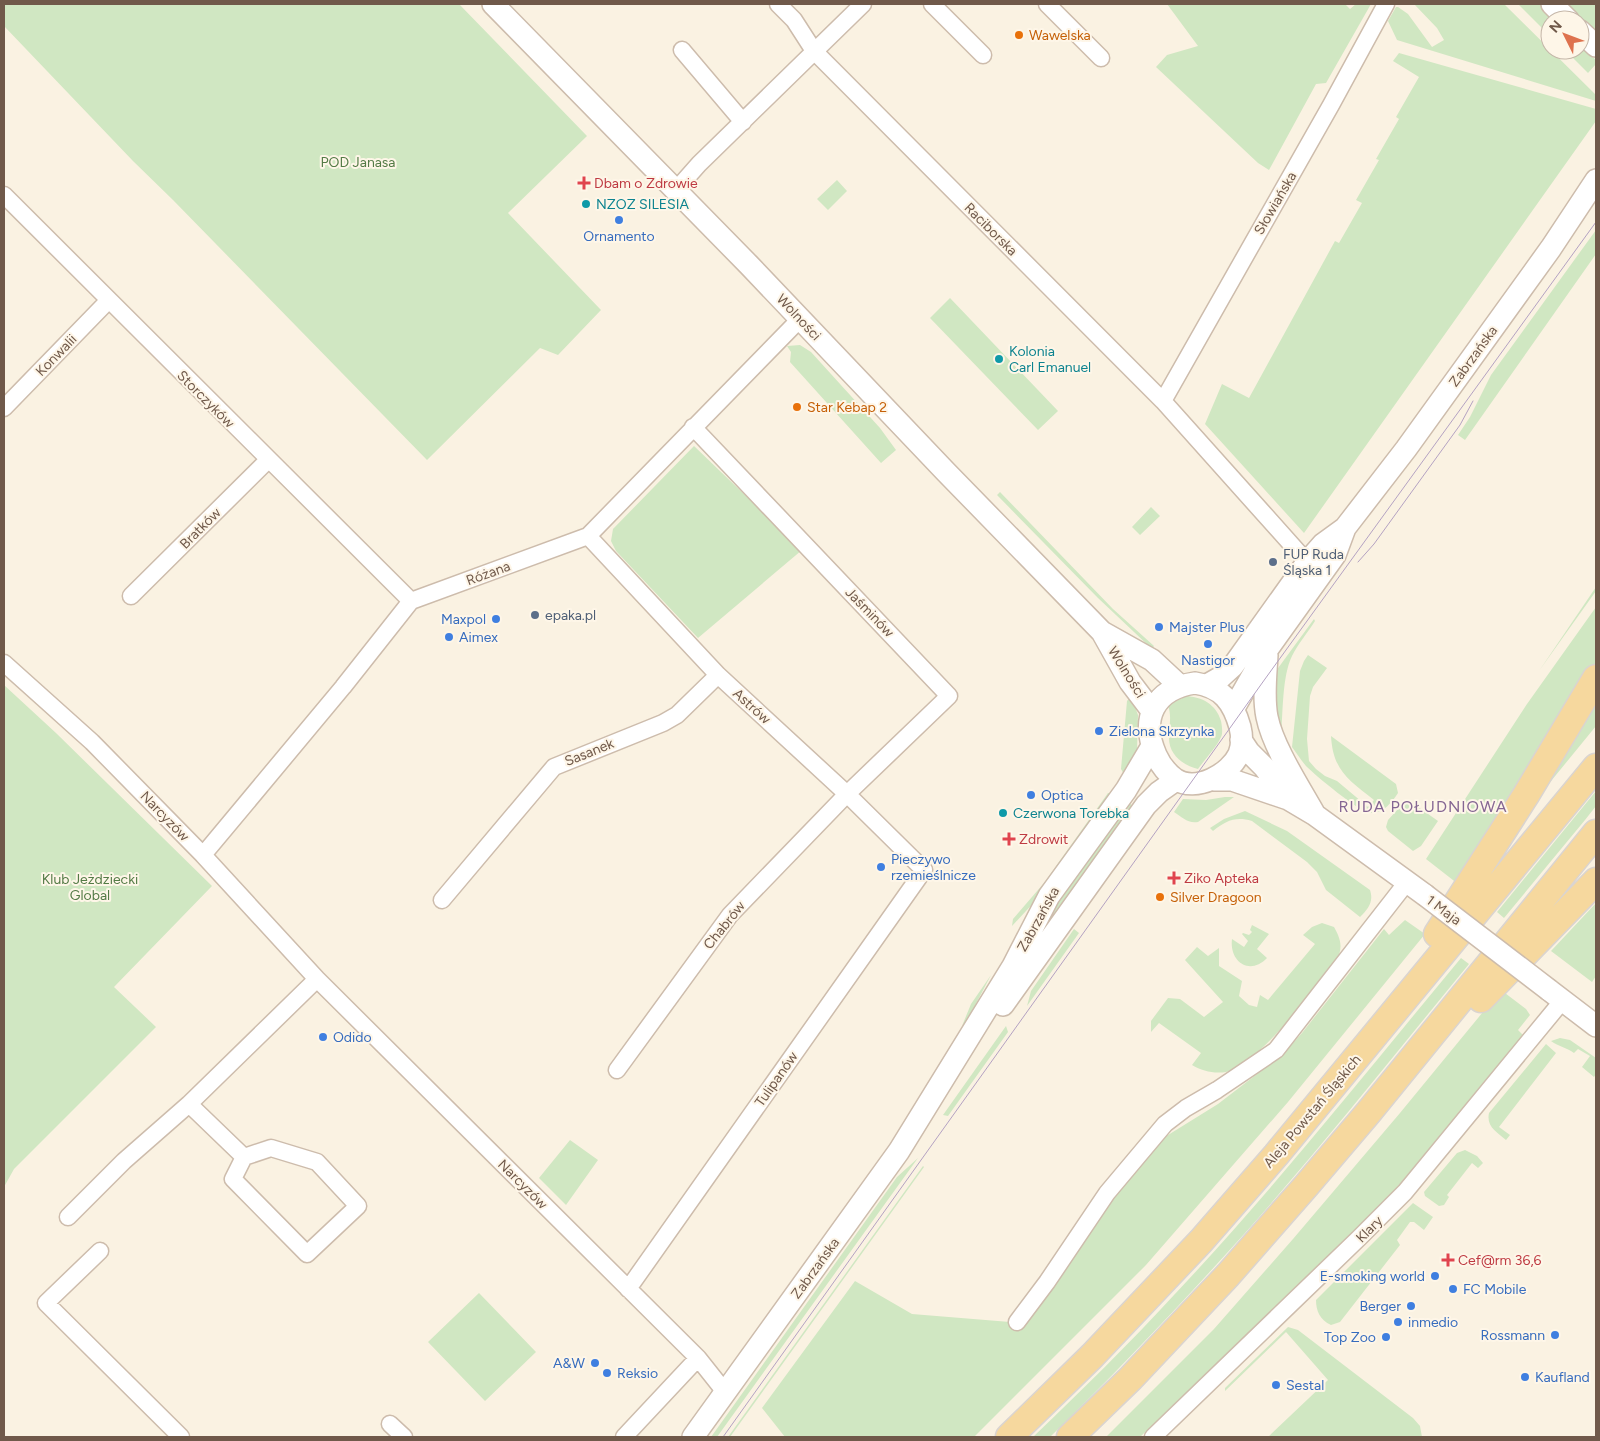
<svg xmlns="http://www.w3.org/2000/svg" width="1600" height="1441" viewBox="0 0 1600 1441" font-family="Figtree,sans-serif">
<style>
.green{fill:#d0e7c2}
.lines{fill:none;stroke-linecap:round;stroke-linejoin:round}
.minor-casing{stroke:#cdbcac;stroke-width:19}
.tertiary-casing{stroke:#cdbcac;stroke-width:24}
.primary-casing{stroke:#dad4d0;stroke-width:29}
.minor{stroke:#fff;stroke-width:16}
.tertiary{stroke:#fff;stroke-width:21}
.primary{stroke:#f6d89e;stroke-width:26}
.tram{stroke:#b4a2c2;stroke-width:1}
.tertiary-bridge-casing{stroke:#cdbcac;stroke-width:24;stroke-linecap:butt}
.tertiary-bridge{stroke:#fff;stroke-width:21}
.food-dot{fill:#e8710a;stroke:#fef6e8;stroke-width:2}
.health-dot{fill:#e0444e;stroke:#fef6e8;stroke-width:2}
.culture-dot{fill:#0f9aa8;stroke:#fef6e8;stroke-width:2}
.shop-dot{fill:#3f7fe0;stroke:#fef6e8;stroke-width:2}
.service-dot{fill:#5c6f8a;stroke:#fef6e8;stroke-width:2}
.labels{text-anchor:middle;stroke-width:4;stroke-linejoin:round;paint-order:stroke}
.food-label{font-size:14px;fill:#c56008;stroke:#fef6e8;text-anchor:start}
.park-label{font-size:14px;fill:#547b46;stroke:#fef6e8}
.health-label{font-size:14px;fill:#be3a42;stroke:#fef6e8;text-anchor:start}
.street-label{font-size:14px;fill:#70594a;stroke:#fef6e8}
.culture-label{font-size:14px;fill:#0d838f;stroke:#fef6e8;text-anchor:start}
.shop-label{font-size:14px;fill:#366cbe;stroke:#fef6e8;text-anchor:start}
.service-label{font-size:14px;fill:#4e5e75;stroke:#fef6e8;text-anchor:start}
.quarter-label{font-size:16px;letter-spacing:1px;fill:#856693;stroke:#fef6e8}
</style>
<rect width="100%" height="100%" fill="#faf2e2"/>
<!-- green -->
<path class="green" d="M4,4H459L587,136L508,213L601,310L558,355L540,348L427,460L173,200L133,161L4,26Z
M1167,4H1345L1350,9L1356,4H1371L1326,83L1316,84L1269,170L1258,163L1156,67L1167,55L1198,46Z
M1414,4H1504L1595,94L1596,101L1397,40L1388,21L1396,7H1398L1408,14L1432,47L1444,40L1437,28Z
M1518,4H1540L1554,20H1550V36Z
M1566,4H1596V33Z
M1580,46L1596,60V64L1588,73L1565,50H1580Z
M1399,53L1596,109V121L1304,533L1205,424L1222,384L1249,398L1335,241L1339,243L1362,203L1356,200L1379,160L1376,159L1399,119L1396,117L1419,77L1393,61Z
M837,180L847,191L828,210L817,199Z
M1596,230V254L1465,440L1458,435L1470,417L1491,375Z
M950,298L1058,411L1038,430L930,318Z
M800,345L811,352L880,428L896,450L881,463L790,362L791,352L787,346Z
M694,446L802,550L698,638L616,551L611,541L613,529Z
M1000,492L1113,609L1154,646L1152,649L1098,598L997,495Z
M1151,507L1160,516L1140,535L1132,527Z
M1596,587V591L1539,671Z
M1596,607V662L1534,765L1458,884L1426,859L1527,704Z
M1314,619L1315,621C1308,632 1298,644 1292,656C1282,676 1283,714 1281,737L1276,726L1273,675Z
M1308,655L1327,668L1313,687L1310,696L1307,739L1309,761L1316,769L1325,776L1337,781L1368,807L1374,800C1349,780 1333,771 1331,736L1396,784L1398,793C1392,802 1384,813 1371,813C1360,813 1315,775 1306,766C1301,760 1297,754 1292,747L1300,671L1304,661Z
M4,685L56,733L212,886L114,987L156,1027L14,1169L4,1187Z
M1131,696L1138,715L1137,751L1125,776L1121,769L1127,701Z
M1186,696C1202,697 1216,704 1221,721C1222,726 1223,733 1221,737C1216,748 1205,759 1198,769C1182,765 1168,754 1169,736C1169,725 1172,717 1168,705Z
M1596,705V726L1547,786Z
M1596,791V806L1585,820L1504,918L1497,912Z
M1108,793H1113L1039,897L1012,926L1013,919L1044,883Z
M1225,797H1234L1198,822C1188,824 1182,817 1174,812L1183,799L1206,800Z
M1407,799L1438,821L1421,846L1413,851L1388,831L1386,827L1388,820Z
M1126,801L1136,808L1022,969L1041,926Z
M1245,811L1287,831L1370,890C1374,902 1368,909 1360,917L1326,890L1317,872L1307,862L1252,821C1235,816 1226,821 1213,831L1210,828L1224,819Z
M1596,903V976L1592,982L1551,951Z
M1405,920L1425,934L1288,1102L1146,1265L974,1437H785L762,1408L855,1281L912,1314L1010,1322L1020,1331L1100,1217L1135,1170L1160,1140L1218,1104L1283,1054L1302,1033L1384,929L1389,935Z
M1322,923L1334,927C1342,941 1343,949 1335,964C1313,990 1258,1065 1226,1072C1214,1074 1202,1071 1192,1065L1201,1053L1159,1023L1151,1032V1021L1168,998L1180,999L1204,1017L1223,1002L1185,960L1197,947L1208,956L1219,948V966L1242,981L1239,996L1249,1005L1257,1007L1260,995L1268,1000L1315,944L1303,935L1312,927Z
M1252,925L1269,934L1257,949L1267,958C1250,976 1229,962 1232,939L1244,947L1248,941L1242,934L1243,933L1249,935L1252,932L1250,930Z
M1074,929L1079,933L1027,1006L1031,991Z
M1461,958L1469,964C1395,1054 1323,1145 1246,1232C1183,1302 1118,1371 1050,1437H1033C1081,1391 1129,1344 1174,1295C1275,1188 1367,1071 1461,958Z
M991,975L969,1017L962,1026L971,1004Z
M1501,990L1526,1009L1530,1015L1518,1030L1523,1035L1390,1196L1140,1437H1106L1214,1329L1293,1239L1400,1113Z
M1006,1026L1008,1032L948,1116L943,1115Z
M1560,1038L1570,1040L1596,1058V1074L1594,1077L1582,1067L1590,1056L1578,1049L1574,1053C1566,1047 1559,1047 1551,1041Z
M1546,1044L1556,1053L1499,1127L1510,1135L1506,1140C1497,1132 1486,1127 1489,1113Z
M570,1140L598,1160L566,1205L539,1178Z
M1465,1150L1477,1156L1483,1163L1478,1168L1472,1163L1447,1195L1449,1197L1444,1205L1439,1206L1425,1196L1424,1192L1457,1153Z
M918,1158L717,1437H711L897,1177Z
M923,1166L924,1167L730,1437H728Z
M1413,1203L1433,1217L1424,1230L1414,1222H1410L1397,1240L1400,1245L1340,1322L1331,1325C1320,1320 1316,1311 1316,1300Z
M479,1293L536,1352L485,1401L428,1342Z
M1288,1327L1298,1330L1413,1418L1420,1426L1422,1437H1268L1328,1380L1286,1332L1225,1391V1388Z"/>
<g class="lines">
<defs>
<path id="minor" d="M778,4L794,20L814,51L1163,401L1299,553L1308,561
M932,4L983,55
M1047,4L1101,58
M682,50L743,122
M676,190L699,164L863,4
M4,195L411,601
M1163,401L1331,105L1386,4
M4,408L108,301
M588,536L718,675L847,794L924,870L628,1289
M131,596L268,460
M4,663L92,742L203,855L317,979L698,1358L725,1392
M203,855L343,687L411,601L588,536L801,318
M442,900L554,767L663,723L677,715L718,675
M617,1070L730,915L847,794L949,696L693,427
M189,1104L317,979
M68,1217L124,1161L189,1104L244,1157L233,1179L307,1254L358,1206L317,1162L271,1148L244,1157
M100,1251L46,1303L181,1437
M1017,1322L1047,1282L1107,1193L1165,1124L1186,1108L1217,1090L1276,1050L1407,882
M390,1424L404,1437
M624,1437L698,1358
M1153,1437L1359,1238L1405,1192L1563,1000"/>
<path id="tertiary" d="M493,4L749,265L946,472L1102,632L1130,682L1152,711
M1552,4L1568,20
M1580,31L1596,46
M1102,632L1152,660L1180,686
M1267,655C1266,675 1263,697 1267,717C1273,747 1300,788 1315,815
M1195,683C1222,687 1233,702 1240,727C1242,735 1242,746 1239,754C1230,774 1196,793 1175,779C1167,773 1160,764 1156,755C1140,719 1154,689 1195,683Z
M1207,685L1221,677L1233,666L1308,561L1323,544L1345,528L1406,449L1551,248L1596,180
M1234,708L1267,650L1335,555L1345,528
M1241,740L1249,752L1264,767L1288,799
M1214,780H1232L1288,799L1315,815L1425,895
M1549,990L1596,1026
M1003,1005L1146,805L1159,792L1176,780
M693,1437L899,1151L1013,966L1049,896L1126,790L1152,746"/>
<path id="primary" d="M1437,934L1526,795L1596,678
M1481,999L1596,881
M1009,1437L1092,1356L1201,1241L1276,1155L1596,767
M1070,1437L1130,1379L1228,1275L1306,1186L1368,1113L1596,833"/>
</defs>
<!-- minor casing -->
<use href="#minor" class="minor-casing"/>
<!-- tertiary casing -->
<use href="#tertiary" class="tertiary-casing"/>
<!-- primary casing -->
<use href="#primary" class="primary-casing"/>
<!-- minor -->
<use href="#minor" class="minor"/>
<!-- tertiary -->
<use href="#tertiary" class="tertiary"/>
<!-- primary -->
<use href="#primary" class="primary"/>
<!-- tram -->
<path class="tram" d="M1358,562L1374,544L1460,425L1473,401
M723,1437L1265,679L1596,222"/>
<defs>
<path id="tertiary-bridge" d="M1425,895L1549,990"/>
</defs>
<!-- tertiary-bridge casing -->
<use href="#tertiary-bridge" class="tertiary-bridge-casing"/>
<!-- tertiary-bridge -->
<use href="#tertiary-bridge" class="tertiary-bridge"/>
</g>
<!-- markers -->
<g class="food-dot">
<circle cx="1019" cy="35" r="5"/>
<circle cx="797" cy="407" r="5"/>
<circle cx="1160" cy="897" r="5"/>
</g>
<g class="health-dot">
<path d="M581.5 175.5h5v5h5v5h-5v5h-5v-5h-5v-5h5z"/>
<path d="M1006.5 831.5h5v5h5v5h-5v5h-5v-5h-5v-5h5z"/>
<path d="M1171.5 870.5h5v5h5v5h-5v5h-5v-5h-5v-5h5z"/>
<path d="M1445.5 1252.5h5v5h5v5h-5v5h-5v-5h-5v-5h5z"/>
</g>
<g class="culture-dot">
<circle cx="586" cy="204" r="5"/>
<circle cx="999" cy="359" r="5"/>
<circle cx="1003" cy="813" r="5"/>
</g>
<g class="shop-dot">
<circle cx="619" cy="220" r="5"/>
<circle cx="496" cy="619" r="5"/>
<circle cx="1159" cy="627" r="5"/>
<circle cx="449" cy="637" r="5"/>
<circle cx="1208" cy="644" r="5"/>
<circle cx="1099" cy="731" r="5"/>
<circle cx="1031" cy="795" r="5"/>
<circle cx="881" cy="867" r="5"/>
<circle cx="323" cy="1037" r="5"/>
<circle cx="1435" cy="1276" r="5"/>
<circle cx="1453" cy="1289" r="5"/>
<circle cx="1411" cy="1306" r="5"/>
<circle cx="1398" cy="1322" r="5"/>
<circle cx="1555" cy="1335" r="5"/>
<circle cx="1386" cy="1337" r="5"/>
<circle cx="595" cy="1363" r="5"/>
<circle cx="607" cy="1373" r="5"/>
<circle cx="1525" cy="1377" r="5"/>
<circle cx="1276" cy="1385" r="5"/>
</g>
<g class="service-dot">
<circle cx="1273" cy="562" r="5"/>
<circle cx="535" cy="615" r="5"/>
</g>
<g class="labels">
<!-- food labels -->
<g class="food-label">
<text x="1029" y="40">Wawelska</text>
<text x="807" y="412">Star Kebap 2</text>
<text x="1170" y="902">Silver Dragoon</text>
</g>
<!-- park labels -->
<g class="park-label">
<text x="358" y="167">POD Janasa</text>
<text x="90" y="884">Klub Jeżdziecki<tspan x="90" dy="16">Global</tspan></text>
</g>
<!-- health labels -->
<g class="health-label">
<text x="594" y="188">Dbam o Zdrowie</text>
<text x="1019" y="844">Zdrowit</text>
<text x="1184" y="883">Ziko Apteka</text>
<text x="1458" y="1265">Cef@rm 36,6</text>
</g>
<!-- street labels -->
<g class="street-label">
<text transform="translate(1275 203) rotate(-60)" y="5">Słowiańska</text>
<text transform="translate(991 229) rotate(45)" y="5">Raciborska</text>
<text transform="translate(799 317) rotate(47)" y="5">Wolności</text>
<text transform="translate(56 355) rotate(-46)" y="5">Konwalii</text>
<text transform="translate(1473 356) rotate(-54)" y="5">Zabrzańska</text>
<text transform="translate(206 399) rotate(45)" y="5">Storczyków</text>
<text transform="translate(200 528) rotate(-45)" y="5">Bratków</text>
<text transform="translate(488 573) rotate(-20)" y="5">Różana</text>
<text transform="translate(870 612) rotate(46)" y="5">Jaśminów</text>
<text transform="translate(1127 672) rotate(58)" y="5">Wolności</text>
<text transform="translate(752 706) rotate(42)" y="5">Astrów</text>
<text transform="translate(589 752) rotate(-22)" y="5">Sasanek</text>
<text transform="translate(165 816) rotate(46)" y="5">Narcyzów</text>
<text transform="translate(1444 910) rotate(37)" y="5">1 Maja</text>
<text transform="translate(1038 919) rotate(-61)" y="5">Zabrzańska</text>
<text transform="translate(724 925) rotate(-51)" y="5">Chabrów</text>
<text transform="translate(776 1079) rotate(-55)" y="5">Tulipanów</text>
<text transform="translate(1312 1111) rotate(-50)" y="5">Aleja Powstań Śląskich</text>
<text transform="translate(523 1184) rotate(45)" y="5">Narcyzów</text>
<text transform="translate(1369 1229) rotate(-45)" y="5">Klary</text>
<text transform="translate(815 1268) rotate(-54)" y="5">Zabrzańska</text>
</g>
<!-- culture labels -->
<g class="culture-label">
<text x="596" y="209">NZOZ SILESIA</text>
<text x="1009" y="356">Kolonia<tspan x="1009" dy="16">Carl Emanuel</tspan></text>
<text x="1013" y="818">Czerwona Torebka</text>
</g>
<!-- shop labels -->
<g class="shop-label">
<text x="619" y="241" text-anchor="middle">Ornamento</text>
<text x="486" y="624" text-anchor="end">Maxpol</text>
<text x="1169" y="632">Majster Plus</text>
<text x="459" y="642">Aimex</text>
<text x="1208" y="665" text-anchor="middle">Nastigor</text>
<text x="1109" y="736">Zielona Skrzynka</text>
<text x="1041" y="800">Optica</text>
<text x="891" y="864">Pieczywo<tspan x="891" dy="16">rzemieślnicze</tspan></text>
<text x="333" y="1042">Odido</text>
<text x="1425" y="1281" text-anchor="end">E-smoking world</text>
<text x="1463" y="1294">FC Mobile</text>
<text x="1401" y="1311" text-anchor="end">Berger</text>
<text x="1408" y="1327">inmedio</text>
<text x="1545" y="1340" text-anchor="end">Rossmann</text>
<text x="1376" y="1342" text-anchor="end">Top Zoo</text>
<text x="585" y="1368" text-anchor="end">A&amp;W</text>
<text x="617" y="1378">Reksio</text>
<text x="1535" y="1382">Kaufland</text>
<text x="1286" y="1390">Sestal</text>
</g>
<!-- service labels -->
<g class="service-label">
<text x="1283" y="559">FUP Ruda<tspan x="1283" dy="16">Śląska 1</tspan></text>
<text x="545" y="620">epaka.pl</text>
</g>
<!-- quarter labels -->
<g class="quarter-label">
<text x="1423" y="812">RUDA POŁUDNIOWA</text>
</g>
</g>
<!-- border -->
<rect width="1600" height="1441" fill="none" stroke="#70594a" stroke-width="10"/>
<!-- north arrow -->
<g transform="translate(1565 35) rotate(312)"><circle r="24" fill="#fef6e8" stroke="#c5b7a9"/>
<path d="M0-4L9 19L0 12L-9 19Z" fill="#de724e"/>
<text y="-8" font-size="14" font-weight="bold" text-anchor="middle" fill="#70594a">N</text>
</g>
</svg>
